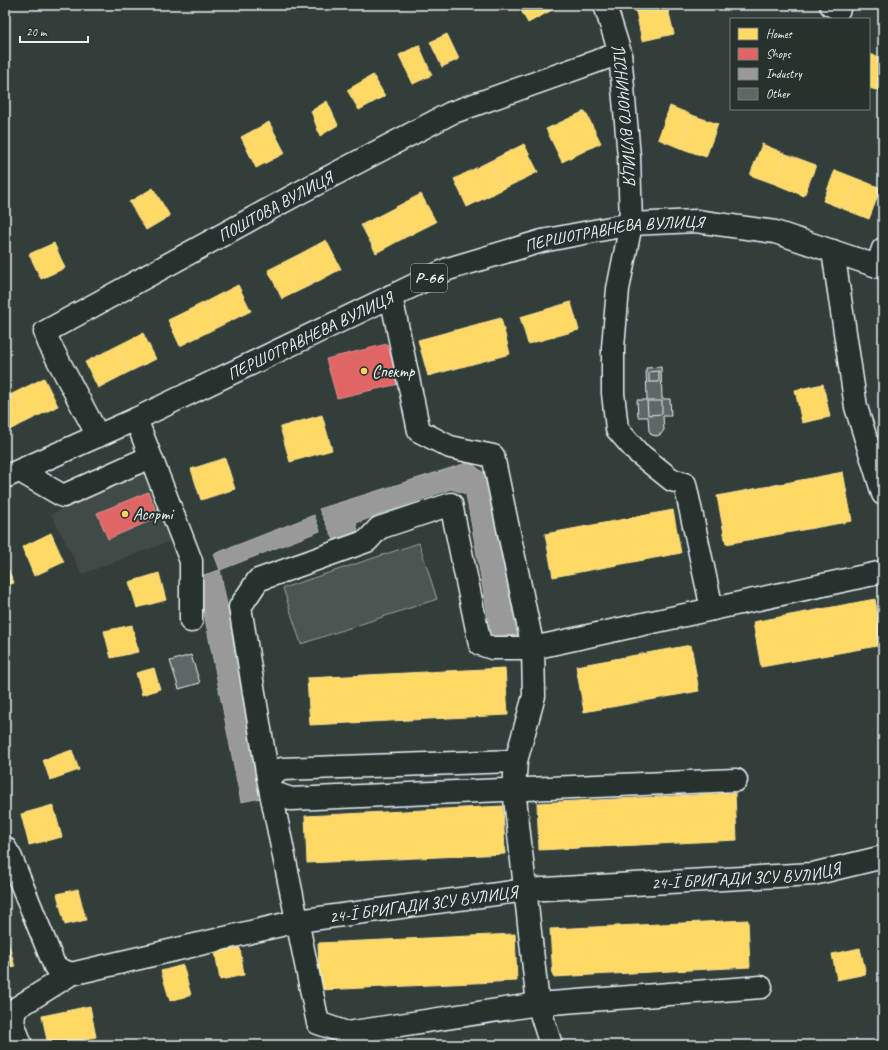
<svg xmlns="http://www.w3.org/2000/svg" width="888" height="1050" viewBox="0 0 888 1050" font-family="Caveat,sans-serif">
  <style>
    .built { fill: #3f4b46 }
    .green { fill: #495651; stroke: #98a4a4 }
    .homes { fill: #ffd966; stroke: #f8e092 }
    .shops { fill: #e06666; stroke: #e29092 }
    .industry { fill: #999; stroke: #b1b3b6 }
    .building { fill: #5c6865; stroke: #e8f1f8 }
    .lines { fill: none; stroke-linecap: round; stroke-linejoin: round }
    .minor-casing { stroke: #e8f1f8; stroke-width: 25 }
    .major-casing { stroke: #e8f1f8; stroke-width: 25 }
    .minor { stroke: #26332d; stroke-width: 22 }
    .major { stroke: #26332d; stroke-width: 22 }
    .poi-dot { fill: #ffd166; stroke: #26332d; stroke-width: 1.5 }
    .labels { text-anchor: middle; dominant-baseline: central; stroke-width: 4; stroke-linejoin: round; paint-order: stroke }
    .shield { fill: #26332d; stroke: #aeb8bb; stroke-width: 1 }
    .shield-label { font-size: 16px; font-weight: bold; fill: #e8f1f8 }
    .street-label { font-size: 17px; fill: #e8f1f8; stroke: #26332d }
    .poi-label { font-size: 17px; fill: #e8f1f8; stroke: #26332d; text-anchor: start }
  </style>
  <rect width="100%" height="100%" fill="#323e39"/>
  <filter id="ink" filterUnits="userSpaceOnUse"><feTurbulence type="fractalNoise" baseFrequency=".025" numOctaves="2"/><feDisplacementMap in="SourceGraphic" scale="8" xChannelSelector="R" yChannelSelector="G"/><feConvolveMatrix kernelMatrix="1 2 1 2 8 2 1 2 1" color-interpolation-filters="sRGB"/></filter>
  <g filter="url(#ink)">
    <!-- built -->
    <path class="built" d="M147,472L173,540L82,574L51,514Z"/>
    <!-- green -->
    <path class="green" d="M419,543L437,599L301,644L283,588Z"/>
    <!-- homes -->
    <g class="homes">
      <path d="M518,5H551L554,9L528,23Z"/>
      <path d="M634,5H668V9L637,16Z"/>
      <path d="M668,9L674,34L642,41L637,16Z"/>
      <path d="M447,34L459,59L442,67L430,42Z"/>
      <path d="M419,45L432,75L413,84L399,55Z"/>
      <path d="M869,54L883,58V92L869,88Z"/>
      <path d="M373,75L385,96L359,110L347,90Z"/>
      <path d="M327,101L338,125L320,136L311,111Z"/>
      <path d="M670,106L692,115L680,148L658,139Z"/>
      <path d="M585,111L601,143L562,162L546,129Z"/>
      <path d="M692,115L718,124L706,157L680,148Z"/>
      <path d="M269,122L285,153L256,168L241,137Z"/>
      <path d="M524,144L538,172L503,189L490,161Z"/>
      <path d="M762,144L786,154L775,184L750,175Z"/>
      <path d="M786,154L816,165L804,196L775,184Z"/>
      <path d="M490,161L503,189L467,207L454,179Z"/>
      <path d="M835,170L858,179L846,210L823,201Z"/>
      <path d="M858,179L881,188L869,219L846,210Z"/>
      <path d="M153,188L170,216L146,230L129,202Z"/>
      <path d="M421,194L436,222L406,237L392,209Z"/>
      <path d="M392,209L406,237L376,253L361,225Z"/>
      <path d="M326,240L341,269L313,284L298,255Z"/>
      <path d="M54,243L65,268L41,279L29,254Z"/>
      <path d="M298,255L313,284L282,299L268,270Z"/>
      <path d="M238,285L251,311L216,328L203,303Z"/>
      <path d="M571,302L579,330L528,344L520,317Z"/>
      <path d="M203,303L216,328L180,346L168,320Z"/>
      <path d="M501,318L510,354L428,376L418,340Z"/>
      <path d="M143,333L156,359L129,372L117,346Z"/>
      <path d="M117,346L129,372L98,388L85,362Z"/>
      <path d="M44,378L58,406L28,421L14,393Z"/>
      <path d="M823,384L830,417L802,423L795,390Z"/>
      <path d="M14,393L28,421L5,432V397Z"/>
      <path d="M322,415L332,450L290,462L280,427Z"/>
      <path d="M225,458L235,489L201,500L191,469Z"/>
      <path d="M843,472L852,521L726,544L717,496Z"/>
      <path d="M673,510L681,553L553,577L545,534Z"/>
      <path d="M51,533L64,562L34,576L22,547Z"/>
      <path d="M5,562L14,583L5,586Z"/>
      <path d="M159,573L166,600L137,608L129,582Z"/>
      <path d="M875,599L883,645L761,667L753,622Z"/>
      <path d="M132,625L138,652L111,658L104,631Z"/>
      <path d="M691,645L699,691L584,712L576,666Z"/>
      <path d="M154,668L160,689L142,695L136,673Z"/>
      <path d="M505,668L508,715L310,725L307,678Z"/>
      <path d="M72,750L79,770L50,780L43,760Z"/>
      <path d="M735,793L737,840L539,850L537,803Z"/>
      <path d="M53,805L62,837L29,845L21,814Z"/>
      <path d="M503,806L505,854L307,863L305,816Z"/>
      <path d="M78,889L86,920L65,925L57,894Z"/>
      <path d="M748,920L750,967L553,977L550,929Z"/>
      <path d="M515,934L517,981L320,990L318,943Z"/>
      <path d="M8,942L15,967L5,970V943Z"/>
      <path d="M240,948L244,975L220,980L215,952Z"/>
      <path d="M860,948L866,974L837,980L832,954Z"/>
      <path d="M183,965L191,995L170,1001L161,971Z"/>
      <path d="M90,1006L96,1037L57,1045H48L42,1016Z"/>
    </g>
    <!-- shops -->
    <g class="shops">
      <path d="M387,344L399,384L337,398L326,359Z"/>
      <path d="M148,492L159,517L108,539L97,513Z"/>
    </g>
    <!-- industry -->
    <g class="industry">
      <path d="M470,462L490,478L518,635L492,638L466,494L451,489L356,523L359,534L335,542L319,509Z"/>
      <path d="M314,515L320,531L220,570L214,554Z"/>
      <path d="M220,570L266,797L241,802L197,577Z"/>
    </g>
    <!-- building -->
    <g class="building">
      <path d="M661,367L662,399H670L671,416H663L664,430L661,434L657,436L652,435L649,431L648,417H638L637,400H647L646,368Z"/>
      <path d="M659,371V382H649V372Z"/>
      <path d="M647,401H662V414L648,415Z"/>
      <path d="M191,655L200,683L179,689L170,661Z"/>
    </g>
    <g class="lines">
      <defs>
        <g id="minor">
          <path id="s1" d="M605,5L620,53L629,157L631,224L618,289L613,347V393L617,429L637,452L672,480L685,484L712,609"/>
          <path d="M831,5L839,9"/>
          <path d="M833,251L856,407L883,494"/>
          <path d="M877,266L883,249"/>
          <path d="M391,296L419,431L450,447L493,456L533,648L534,696L516,761L514,789L538,1004L551,1045"/>
          <path d="M136,419L191,561V621"/>
          <path id="s2" d="M98,436L49,343L45,332L297,194L451,113L620,53"/>
          <path d="M20,471L63,496L150,457"/>
          <path d="M268,778L282,769L516,761"/>
          <path d="M271,792L291,799L736,780"/>
          <path d="M5,848L11,858L55,967L71,974"/>
          <path d="M761,987L538,1004L347,1033L318,1023L268,778L240,607L258,580L367,541L379,528L451,504L480,644L492,648H533L883,572"/>
          <path id="s3" d="M21,1045L13,1022L15,1009L71,974L298,921L526,890L813,874L883,857"/>
        </g>
        <g id="major">
          <path id="s4" d="M5,477L136,419L448,269L542,241L631,224L696,221L775,232L883,268"/>
        </g>
      </defs>
      <!-- minor casing -->
      <use href="#minor" class="minor-casing"/>
      <!-- major casing -->
      <use href="#major" class="major-casing"/>
      <!-- minor -->
      <use href="#minor" class="minor"/>
      <!-- major -->
      <use href="#major" class="major"/>
    </g>
  </g>
  <!-- markers -->
  <g class="poi-dot">
    <circle cx="364" cy="371" r="4"/>
    <circle cx="125" cy="514" r="4"/>
  </g>
  <g class="labels">
    <!-- shield labels -->
    <rect class="shield" x="411" y="264" width="36" height="28" rx="3"/>
    <g class="shield-label">
      <text x="429" y="278">Р-66</text>
    </g>
    <!-- street labels -->
    <g class="street-label">
      <text stroke="none"><textPath href="#s1" startOffset="111">ЛІСНИЧОГО ВУЛИЦЯ</textPath></text>
      <text stroke="none"><textPath href="#s2" startOffset="379">ПОШТОВА ВУЛИЦЯ</textPath></text>
      <text stroke="none"><textPath href="#s4" startOffset="660">ПЕРШОТРАВНЕВА ВУЛИЦЯ</textPath></text>
      <text stroke="none"><textPath href="#s4" startOffset="336">ПЕРШОТРАВНЕВА ВУЛИЦЯ</textPath></text>
      <text stroke="none"><textPath href="#s3" startOffset="787">24-Ї БРИГАДИ ЗСУ ВУЛИЦЯ</textPath></text>
      <text stroke="none"><textPath href="#s3" startOffset="463">24-Ї БРИГАДИ ЗСУ ВУЛИЦЯ</textPath></text>
    </g>
    <!-- poi labels -->
    <g class="poi-label">
      <text x="372" y="371">Спектр</text>
      <text x="133" y="514">Асорті</text>
    </g>
  </g>
  <!-- margin -->
  <rect width="888" height="1050" fill="none" stroke="#26332d" stroke-width="20"/>
  <rect x="10" y="10" width="868" height="1030" fill="none" stroke="#e8f1f8" stroke-width="1.5" filter="url(#ink)"/>
  <!-- legend -->
  <rect x="730" y="18" width="140" height="92" fill="#26332d" stroke="#747f7e"/>
  <rect x="738" y="28" width="20" height="12" fill="#ffd966" stroke="#747f7e"/>
  <text x="766" y="38" font-size="12" fill="#e8f1f8">Homes</text>
  <rect x="738" y="48" width="20" height="12" fill="#e06666" stroke="#747f7e"/>
  <text x="766" y="58" font-size="12" fill="#e8f1f8">Shops</text>
  <rect x="738" y="68" width="20" height="12" fill="#999999" stroke="#747f7e"/>
  <text x="766" y="78" font-size="12" fill="#e8f1f8">Industry</text>
  <rect x="738" y="88" width="20" height="12" fill="#5c6865" stroke="#747f7e"/>
  <text x="766" y="98" font-size="12" fill="#e8f1f8">Other</text>
  <!-- scale -->
  <path d="M20 36v6h68v-6" fill="none" stroke="#e8f1f8" stroke-width="2"/>
  <text x="26" y="36" font-size="12" fill="#e8f1f8" stroke="#26332d" stroke-width="3" paint-order="stroke">20 m</text>
</svg>
